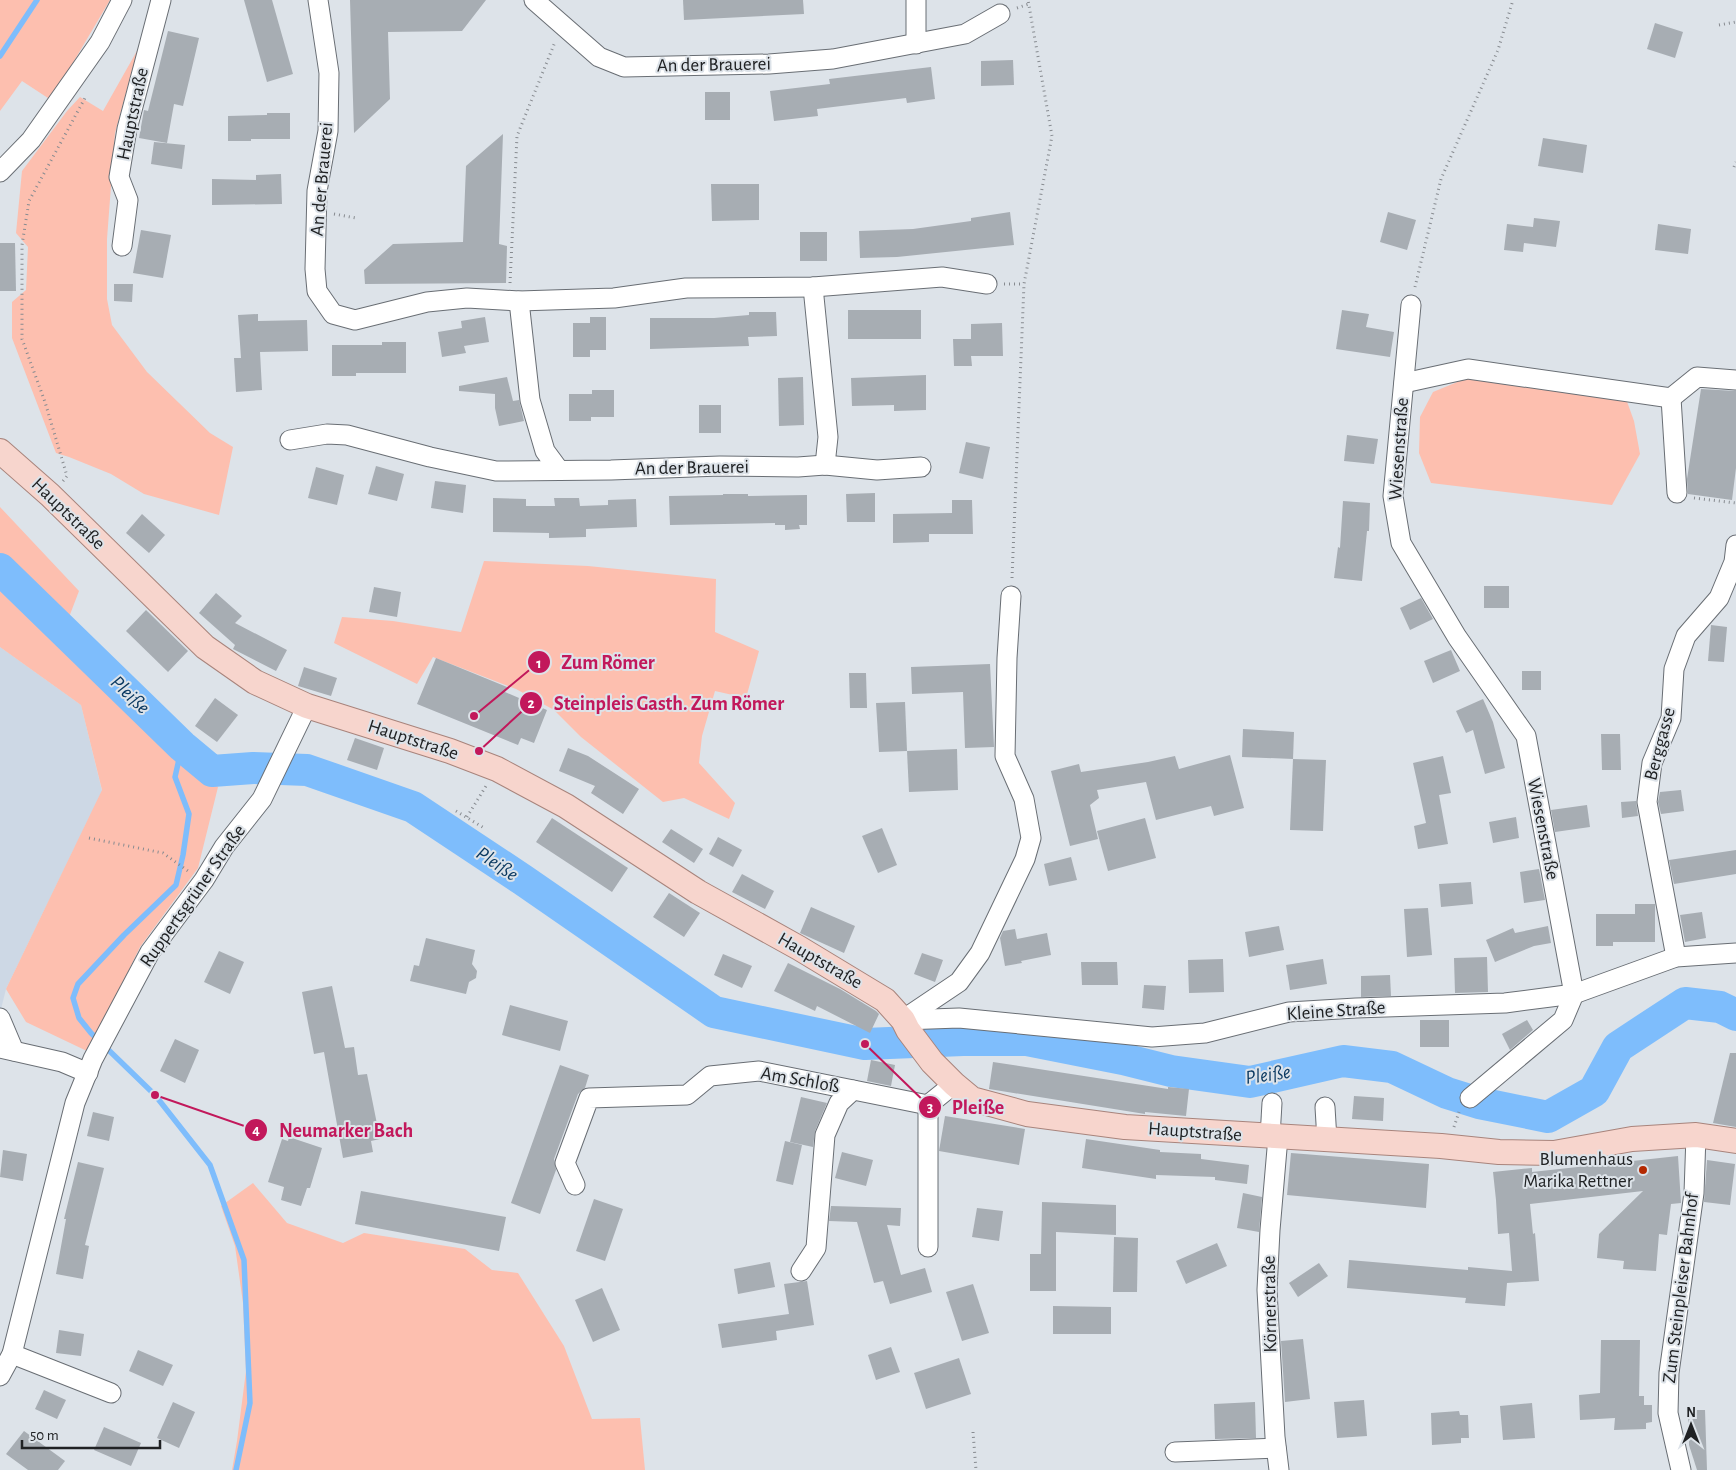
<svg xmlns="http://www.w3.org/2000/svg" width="1736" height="1470" viewBox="0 0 1736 1470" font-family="'Alegreya Sans',sans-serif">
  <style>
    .built { fill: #cdd8e5 }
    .green { fill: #fdbfaf }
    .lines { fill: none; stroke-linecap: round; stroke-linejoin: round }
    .stream { stroke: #7ebdfc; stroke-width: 5.5 }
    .river { stroke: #7ebdfc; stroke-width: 32 }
    .building { fill: #a7adb3 }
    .minor-casing { stroke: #696e74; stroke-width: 21 }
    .major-casing { stroke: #a8847c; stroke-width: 26 }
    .path { stroke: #878b90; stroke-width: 3; stroke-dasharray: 1 4; stroke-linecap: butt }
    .minor { stroke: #fff; stroke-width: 19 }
    .major { stroke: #f7d5cd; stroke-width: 24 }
    .poi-dot { fill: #b42902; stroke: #dde3e9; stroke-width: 2 }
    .labels { text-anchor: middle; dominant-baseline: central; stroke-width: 4; stroke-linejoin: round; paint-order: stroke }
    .street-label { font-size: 19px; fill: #202224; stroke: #dde3e9 }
    .poi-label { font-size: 19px; fill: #202224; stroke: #dde3e9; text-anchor: end }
    .water-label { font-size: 20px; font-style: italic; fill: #0a3961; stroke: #dde3e9 }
    .leader { fill: none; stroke: #c2185b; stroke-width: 2 }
    .callout-dot { fill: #c2185b; stroke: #dde3e9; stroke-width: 2 }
    .mark-label { font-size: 15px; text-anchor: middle; font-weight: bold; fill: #fff }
    .callout-label { font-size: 20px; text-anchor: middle; font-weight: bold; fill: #c2185b; stroke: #dde3e9; stroke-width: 4; stroke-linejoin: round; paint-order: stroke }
  </style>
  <rect width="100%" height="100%" fill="#dde3e9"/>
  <!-- built -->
  <path class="built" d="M0,647L81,705L102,791L6,989L0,1013Z"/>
  <!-- green -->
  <g class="green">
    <path d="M0,0H110L51,100L22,81L0,111Z"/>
    <path d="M138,49L115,133L107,239V299L112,325L147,372L210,433L233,447L219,515L144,494L111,474L69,457L56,453L12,338V302L26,290L28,247L16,233L22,171L67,111L80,97L103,111Z"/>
    <path d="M1467,378L1625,396L1634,421L1640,454L1612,505L1431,483L1419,453L1420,417L1433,392Z"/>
    <path d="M0,507L79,591L66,625L218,787L198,868L140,947L89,1052L26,1022L6,989L102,790L81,705L0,647Z"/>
    <path d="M484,561L588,566L716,579L715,632L759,651L746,698L715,691L702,736L699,763L735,803L729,819L684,798L663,802L581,737L554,710L516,689L433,657L417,684L334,643L342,617L393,621L461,632Z"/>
    <path d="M253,1183L287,1223L343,1243L364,1233L465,1249L492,1270L518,1273L564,1346L592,1419L640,1418L645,1470H232L237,1441L246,1371L243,1303L235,1246L221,1206Z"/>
  </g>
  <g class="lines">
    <!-- stream -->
    <g class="stream">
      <path d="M0,56L37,0"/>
      <path d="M182,746L175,777L189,814L183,855L176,885L124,935L78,984L73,998L79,1018L91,1033L155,1095L210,1165L244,1260L250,1403L236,1470"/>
    </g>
    <!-- river -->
    <path class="river" d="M0,569L182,746L212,771L253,768L307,770L413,807L523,880L714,1012L865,1044L963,1040H1027L1123,1059L1171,1071L1250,1082L1343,1061L1392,1067L1447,1093L1479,1103L1548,1117L1594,1091L1618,1047L1685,1003L1720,1007L1736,1015"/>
  </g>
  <!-- building -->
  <g class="building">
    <path d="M244,0H272L293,74L267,82Z"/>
    <path d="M350,0H486L462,31L388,32L390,99L354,133Z"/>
    <path d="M683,0H803L804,14L684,20Z"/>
    <path d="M1655,23L1683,32L1675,58L1647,49Z"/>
    <path d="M168,31L199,38L183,106L174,104L167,143L139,138L144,110L148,111Z"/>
    <path d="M1013,60L1014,85L981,86V61Z"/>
    <path d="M931,67L935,99L907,103L906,98L817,109L818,116L774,121L770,91L830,84L829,79Z"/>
    <rect x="705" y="92" width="25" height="28"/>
    <path d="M267,113H290V139H251V141H228V116L267,115Z"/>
    <path d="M503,134L499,244L507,246L506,283L365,284L364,270L393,244L463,242L466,166Z"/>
    <path d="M1543,138L1587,145L1583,173L1538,166Z"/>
    <path d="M154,142L185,145L182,169L151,164Z"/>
    <path d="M281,174L282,204L212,205V179L256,180V175Z"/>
    <path d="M711,184H759V220L712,221Z"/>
    <path d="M1010,212L1014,245L897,257L860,258L859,231L913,229L971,221V218Z"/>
    <path d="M1388,212L1416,220L1407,250L1380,242Z"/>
    <path d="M1534,218L1560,221L1556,247L1524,243L1523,252L1504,250L1507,224L1533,227Z"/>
    <path d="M1658,224L1691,229L1688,254L1655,250Z"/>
    <path d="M141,230L171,235L163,278L133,273Z"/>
    <rect x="800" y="232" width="27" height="29"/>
    <path d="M0,243H15L16,291H0Z"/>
    <path d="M114,284H133L132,302L114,301Z"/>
    <rect x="848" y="310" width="73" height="29"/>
    <path d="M1342,310L1369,314L1366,327L1394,332L1390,357L1336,349Z"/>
    <path d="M749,312H776L777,336L748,337L749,346L650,349V318H714L749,315Z"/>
    <path d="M258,314V321L307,320L308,351L260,352L262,390L236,392L234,358H241L238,315Z"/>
    <path d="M485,317L489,342L464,346L466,353L442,357L438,332L462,328L461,321Z"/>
    <path d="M590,317H606V350H590V357H573V323H590Z"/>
    <path d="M1002,323L1003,356H971L972,366H954L953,339H971V324Z"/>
    <path d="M382,342H406V373H356V376H332V345H382Z"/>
    <path d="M926,375V410L894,411V405L852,406L851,378Z"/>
    <path d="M507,377L513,401L519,400L524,421L499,426L495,408V394L459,391V386Z"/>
    <path d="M803,377L804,425L779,426L778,378Z"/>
    <path d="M1701,389L1736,391V468L1732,500L1688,494L1687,479Z"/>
    <path d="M592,390H614V417H591V421H569V394H592Z"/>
    <rect x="699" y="405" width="22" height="28"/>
    <path d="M1347,435L1378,439L1374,464L1344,461Z"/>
    <path d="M966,442L990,447L983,479L959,473Z"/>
    <path d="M376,466L404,474L397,501L368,494Z"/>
    <path d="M316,467L344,475L337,505L308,498Z"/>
    <path d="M435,481L466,485L463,513L431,508Z"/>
    <path d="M875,493V522H847L846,494Z"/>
    <path d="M723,494H748V496L807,495V525H799L800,529L785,530V525H775V523L670,525L669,496L723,495Z"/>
    <path d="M493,498L526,499V506H555L554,498H579L580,506L608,505V500L636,499L637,527L586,529V537L549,538V533L493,532Z"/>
    <path d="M952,500H972L973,534H929V542L893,543V514L952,513Z"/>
    <path d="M1343,501L1370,503L1369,531H1367L1362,581L1334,578L1338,547L1340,548Z"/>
    <path d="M142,514L165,535L149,553L126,533Z"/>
    <rect x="1484" y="586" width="25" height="22"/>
    <path d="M374,587L401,592L397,617L369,612Z"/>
    <path d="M216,593L242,616L235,623L287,650L276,671L233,649L235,645L199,613Z"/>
    <path d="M1421,598L1433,619L1410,630L1400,608Z"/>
    <path d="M146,610L188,651L168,672L126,631Z"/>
    <path d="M1711,625L1727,627L1724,662L1708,661Z"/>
    <path d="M1451,650L1460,671L1433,683L1424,661Z"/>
    <path d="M436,658L507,687L505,692L547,710L534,743L521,738L518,745L417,704Z"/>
    <path d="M990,664L994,747L965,748L963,692L912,694L911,667Z"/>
    <path d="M304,667L337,678L331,696L298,686Z"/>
    <rect x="1522" y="671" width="19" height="19"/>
    <path d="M849,673H866L867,708H850Z"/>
    <path d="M215,698L238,715L217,742L195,726Z"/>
    <path d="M1483,699L1493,722L1505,768L1485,774L1473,730L1466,733L1456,711Z"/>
    <path d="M905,702L907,751L879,752L876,703Z"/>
    <path d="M1243,729L1294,732L1293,759L1242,757Z"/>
    <path d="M1601,734H1620L1621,770H1602Z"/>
    <path d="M355,738L384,748L377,770L347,760Z"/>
    <path d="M568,748L588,756L639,789L623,814L591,793L595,786L559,771Z"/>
    <path d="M957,749L958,790L909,792L907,751Z"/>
    <path d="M1230,755L1244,808L1214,816L1211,806L1156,820L1146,782L1097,790L1099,798L1090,805L1098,839L1070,846L1051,771L1079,764L1081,772L1148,762L1175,756L1179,769Z"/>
    <path d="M1443,756L1451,793L1439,795L1448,844L1418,849L1414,826L1426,823L1413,763Z"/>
    <path d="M1293,759L1326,760L1323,831L1290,830Z"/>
    <path d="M1681,790L1684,811L1661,814L1658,802L1660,792Z"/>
    <path d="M1636,801L1638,816L1622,818L1621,802Z"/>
    <path d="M1587,805L1590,827L1555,832L1551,810Z"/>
    <path d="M1516,817L1519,838L1493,843L1489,822Z"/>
    <path d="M552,818L628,868L612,892L536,842Z"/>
    <path d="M1145,818L1156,858L1108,871L1097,831Z"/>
    <path d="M882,828L897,865L878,873L862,836Z"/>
    <path d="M671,829L703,849L694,863L662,842Z"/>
    <path d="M718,837L742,850L733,867L709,854Z"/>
    <path d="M1736,850V874L1674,884L1669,860Z"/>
    <path d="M1071,857L1077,880L1049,886L1044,864Z"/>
    <path d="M1539,869L1545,900L1524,903L1520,872Z"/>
    <path d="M742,874L774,891L765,909L732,892Z"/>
    <path d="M1471,882L1473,904L1441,907L1439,884Z"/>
    <path d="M669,893L700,913L684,937L653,917Z"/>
    <path d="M1635,904H1655V942H1613V946H1596V914H1635Z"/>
    <path d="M811,907L855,926L844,953L800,933Z"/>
    <path d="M1428,908L1432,955L1407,957L1404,909Z"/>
    <path d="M1702,912L1706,938L1685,942L1680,915Z"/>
    <path d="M1279,926L1284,950L1249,957L1245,932Z"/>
    <path d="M1548,926L1551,943L1534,946L1495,962L1486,940L1513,928L1515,933Z"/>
    <path d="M1015,929L1017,939L1047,933L1051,955L1021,961L1022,963L1005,966L1000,938L1003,931Z"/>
    <path d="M426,938L475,950L472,964L477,971L476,978L469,982L466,994L410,981L414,965L419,966Z"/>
    <path d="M219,951L244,962L230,994L204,982Z"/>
    <path d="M922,953L943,960L935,982L914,974Z"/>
    <path d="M723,954L752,966L742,988L714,975Z"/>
    <path d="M1487,957L1488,992L1455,993L1454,958Z"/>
    <path d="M1223,959L1224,992L1189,993L1188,960Z"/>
    <path d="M1323,959L1327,984L1290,990L1286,965Z"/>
    <path d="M1081,962H1117L1118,985H1082Z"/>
    <path d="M788,963L840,989L876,1011L879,1014L870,1033L817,1006L815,1011L774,991Z"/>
    <path d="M1390,975L1391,996L1361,997V976Z"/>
    <path d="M1144,985L1166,986L1164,1010L1142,1008Z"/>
    <path d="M332,986L345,1048L354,1047L358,1075L367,1074L380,1139L371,1141L373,1152L343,1158L324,1052L314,1054L302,992Z"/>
    <path d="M510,1005L568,1021L560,1051L502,1035Z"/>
    <rect x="1420" y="1020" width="29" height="27"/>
    <path d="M1527,1020L1533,1030L1510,1050L1502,1034Z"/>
    <path d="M175,1039L199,1050L185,1083L160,1071Z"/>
    <path d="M1730,1053H1736V1127L1713,1123Z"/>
    <path d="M871,1060L895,1065L891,1086L867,1081Z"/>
    <path d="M993,1062L1168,1089V1087L1189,1089L1186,1116L1145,1112V1114L989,1089Z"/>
    <path d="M560,1065L589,1075L585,1088L578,1094L554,1159L556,1170L540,1214L511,1203Z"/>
    <path d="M1354,1096L1384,1098L1383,1121L1352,1119Z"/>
    <path d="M801,1097L827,1103L815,1131L813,1147L790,1142Z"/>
    <path d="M93,1112L114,1117L109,1141L87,1136Z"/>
    <path d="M945,1116L1025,1129L1019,1165L939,1151Z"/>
    <path d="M289,1137L322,1148L310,1188H307L301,1206L281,1200L284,1187L268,1182L282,1139L288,1141Z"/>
    <path d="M1086,1139L1160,1150V1152L1201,1154V1159L1249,1165L1247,1184L1215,1180V1177L1156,1175V1179L1082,1168Z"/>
    <path d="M785,1141L802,1145L793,1185L776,1181Z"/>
    <path d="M3,1150L27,1154L23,1181L0,1177Z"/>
    <path d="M842,1152L873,1160L866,1186L835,1178Z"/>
    <path d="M1291,1153L1429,1164L1426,1208L1287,1195Z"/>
    <path d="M1678,1156L1681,1203L1671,1204L1667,1235L1659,1234L1656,1271L1623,1269L1624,1261L1597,1258L1599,1234L1643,1191L1530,1204L1533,1234L1535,1233L1539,1281L1507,1283L1505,1306L1465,1303L1466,1298L1347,1288L1349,1260L1468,1270V1267L1512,1271L1509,1233L1498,1234L1496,1200L1493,1172L1532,1168V1172Z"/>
    <path d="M1707,1160L1735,1164L1730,1205L1704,1202Z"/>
    <path d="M78,1162L104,1168L85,1245L89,1246L83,1279L56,1274L66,1219H64Z"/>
    <path d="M361,1191L506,1217L499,1251L355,1224Z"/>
    <path d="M1243,1193L1262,1197L1259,1232L1237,1228Z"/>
    <path d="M594,1199L623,1209L605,1261L576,1251Z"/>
    <path d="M1042,1202L1116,1205V1235L1056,1232V1291H1030V1254H1041Z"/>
    <path d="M831,1206L901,1208L900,1226L887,1225L901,1275L925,1268L932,1292L890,1304L883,1281L874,1283L857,1222L829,1221Z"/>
    <path d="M977,1208L1003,1211L999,1241L972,1237Z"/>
    <path d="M1114,1237L1138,1238L1137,1292H1113Z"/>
    <path d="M1217,1243L1227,1266L1186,1284L1176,1261Z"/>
    <path d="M770,1262L775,1287L738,1294L734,1269Z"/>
    <path d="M1319,1263L1328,1276L1298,1297L1289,1283Z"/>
    <path d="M807,1281L814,1325L776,1331L777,1340L722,1348L718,1324L789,1314L784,1284Z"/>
    <path d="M973,1284L989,1333L962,1341L946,1292Z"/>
    <path d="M602,1288L620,1330L593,1342L575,1300Z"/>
    <path d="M1053,1306L1111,1307V1334H1053Z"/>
    <path d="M59,1330L84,1334L81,1356L56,1353Z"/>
    <path d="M1303,1339L1310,1399L1285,1402L1281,1341Z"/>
    <path d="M1601,1340H1640L1639,1396H1644V1405H1652V1422L1646,1423V1429L1614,1430L1615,1418L1580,1420L1579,1395L1600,1393Z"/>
    <path d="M891,1347L900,1372L876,1380L868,1355Z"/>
    <path d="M138,1350L173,1365L163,1386L129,1371Z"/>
    <path d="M959,1358L971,1394L926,1409L914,1373Z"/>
    <path d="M44,1390L66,1400L57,1419L35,1409Z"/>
    <path d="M1364,1400L1367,1436L1337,1438L1334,1402Z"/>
    <path d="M173,1402L195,1412L179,1448L157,1438Z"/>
    <path d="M1255,1402L1256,1438L1215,1439L1214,1404Z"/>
    <path d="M1532,1403L1535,1438L1503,1440L1500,1406Z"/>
    <path d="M1688,1410H1705L1707,1470H1697L1689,1445Z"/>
    <path d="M1459,1411L1460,1415H1468L1469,1438H1461V1443L1432,1445L1431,1413Z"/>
    <path d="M104,1427L141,1443L131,1466L94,1450Z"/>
    <path d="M24,1431L65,1461L58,1470H28L6,1454Z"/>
  </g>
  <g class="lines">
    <defs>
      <g id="minor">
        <path d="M318,0L329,73L328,131L317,191L315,269L317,291L333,314L355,320L427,302L467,298L519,301L614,298L686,288L813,287L942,277L987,284"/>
        <path d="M534,0L599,57L624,67L769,64L833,59L965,34L1000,14"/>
        <path d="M916,44V0"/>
        <path d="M0,172L31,140L100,42L122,0"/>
        <path d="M122,246L128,200L119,177L127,129L161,0"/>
        <path d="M813,287L828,437L825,465"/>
        <path d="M519,301L530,400L545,451L559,470"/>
        <path d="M1411,305L1393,496L1401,543L1457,637L1526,736L1574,994L1563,1020L1470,1098"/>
        <path d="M1404,383L1468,369L1671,398L1697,377L1736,380"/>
        <path d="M1671,398L1677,493"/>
        <path d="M290,440L327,434L347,435L430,457L496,471L611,470L720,466L798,467L825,465L877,470L921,467"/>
        <path d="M1676,957L1647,802L1652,763L1671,718L1674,669L1686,636L1719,598L1734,562L1736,545"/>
        <path d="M0,1018L14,1051"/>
        <path d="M904,1019L959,982L980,953L1025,859L1031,838L1024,799L1005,756L1007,658L1011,596"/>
        <path d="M903,1020L959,1018L1152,1037L1205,1033L1289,1012L1356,1008L1505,1003L1574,994L1676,957L1736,953"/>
        <path d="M0,1048L62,1062L88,1073"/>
        <path d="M1325,1107L1327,1140"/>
        <path d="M1270,1137L1272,1103"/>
        <path d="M1278,1137L1270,1230L1267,1290L1275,1437L1279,1470"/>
        <path d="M575,1185L565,1163L589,1098L687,1095L710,1076L759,1071L928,1105L954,1084"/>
        <path d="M928,1247V1105"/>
        <path d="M801,1271L816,1248L825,1135L839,1103L853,1090"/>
        <path d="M12,1354L111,1393"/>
        <path d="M0,1376L12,1354L75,1103L93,1059L150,952L204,880L224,847L262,799L307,706"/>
        <path d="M1175,1452L1276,1448"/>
        <path d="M1681,1470L1668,1413L1669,1373L1694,1193L1696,1135"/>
      </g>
      <path id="major" d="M0,451L50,495L205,647L255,682L307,706L450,751L497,769L566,806L698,892L799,948L885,1000L903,1020L908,1030L932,1062L954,1084L972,1099L1027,1114L1125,1127L1441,1146L1499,1152L1554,1153L1632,1139L1696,1135L1736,1141"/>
    </defs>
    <!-- minor casing -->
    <use href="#minor" class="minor-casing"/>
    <!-- major casing -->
    <use href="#major" class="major-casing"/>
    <!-- path -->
    <g class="path">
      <path d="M1017,8L1029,4"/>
      <path d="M1719,25L1736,22"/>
      <path d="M1734,167L1736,162"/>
      <path d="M334,214L356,218"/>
      <path d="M510,283L517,136L555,42"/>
      <path d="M1004,284H1024"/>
      <path d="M1415,287L1441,179L1498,50L1513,0"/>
      <path d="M63,481L67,476L45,402L22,339V245L29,201L85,98"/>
      <path d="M1694,498L1736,503"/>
      <path d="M1012,578L1024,284L1052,136L1028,0"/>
      <path d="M456,811L484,828"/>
      <path d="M467,817L486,786"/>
      <path d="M89,838L163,853L188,871"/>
      <path d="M1454,1127L1459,1112"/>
      <path d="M973,1432L976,1470"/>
    </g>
    <!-- minor -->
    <use href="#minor" class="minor"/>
    <!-- major -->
    <use href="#major" class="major"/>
  </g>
  <!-- markers -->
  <circle class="poi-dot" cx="1643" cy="1170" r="5"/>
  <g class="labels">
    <!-- street labels -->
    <g class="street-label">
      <text transform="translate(714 65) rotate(-1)">An der Brauerei</text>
      <text transform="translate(133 114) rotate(-78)">Hauptstraße</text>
      <text transform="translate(322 179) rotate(-85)">An der Brauerei</text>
      <text transform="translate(1399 449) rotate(-86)">Wiesenstraße</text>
      <text transform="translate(692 468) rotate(-1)">An der Brauerei</text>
      <text transform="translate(68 514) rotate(44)">Hauptstraße</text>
      <text transform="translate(413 740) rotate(18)">Hauptstraße</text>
      <text transform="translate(1660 744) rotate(-75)">Berggasse</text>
      <text transform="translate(1543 829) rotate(79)">Wiesenstraße</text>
      <text transform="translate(193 896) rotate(-55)">Ruppertsgrüner Straße</text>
      <text transform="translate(820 961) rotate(30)">Hauptstraße</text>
      <text transform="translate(1336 1011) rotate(-4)">Kleine Straße</text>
      <text transform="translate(800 1080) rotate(10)">Am Schloß</text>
      <text transform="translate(1195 1132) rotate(4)">Hauptstraße</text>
      <text transform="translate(1681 1288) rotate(-83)">Zum Steinpleiser Bahnhof</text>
      <text transform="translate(1270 1304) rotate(-91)">Körnerstraße</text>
    </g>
    <!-- poi labels -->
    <g class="poi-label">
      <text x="1633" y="1159">Blumenhaus<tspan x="1633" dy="22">Marika Rettner</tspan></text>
    </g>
    <!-- water labels -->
    <g class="water-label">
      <text transform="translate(130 695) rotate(44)">Pleiße</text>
      <text transform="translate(497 864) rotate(34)">Pleiße</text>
      <text transform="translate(1268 1075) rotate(-8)">Pleiße</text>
    </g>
  </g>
  <!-- callouts -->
  <path class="leader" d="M474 716L539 662M479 751L531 703M865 1044L930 1107M155 1095L256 1130"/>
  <g class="callout-dot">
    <circle cx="474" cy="716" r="5"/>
    <circle cx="479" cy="751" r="5"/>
    <circle cx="865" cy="1044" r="5"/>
    <circle cx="155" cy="1095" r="5"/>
    <circle cx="539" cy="662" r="12"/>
    <circle cx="531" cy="703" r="12"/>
    <circle cx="930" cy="1107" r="12"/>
    <circle cx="256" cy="1130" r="12"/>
  </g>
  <g class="mark-label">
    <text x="539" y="668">1</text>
    <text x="531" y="708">2</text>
    <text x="930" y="1112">3</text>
    <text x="256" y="1135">4</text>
  </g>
  <g class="callout-label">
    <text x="608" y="669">Zum Römer</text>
    <text x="669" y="710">Steinpleis Gasth. Zum Römer</text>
    <text x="978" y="1114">Pleiße</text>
    <text x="346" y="1137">Neumarker Bach</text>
  </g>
  <!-- north arrow -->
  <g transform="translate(1691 1425)" stroke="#dde3e9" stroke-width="4" paint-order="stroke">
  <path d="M0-4L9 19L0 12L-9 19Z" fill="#202224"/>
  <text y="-8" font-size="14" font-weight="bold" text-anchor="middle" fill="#202224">N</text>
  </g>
  <!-- scale -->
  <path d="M22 1440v8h138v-8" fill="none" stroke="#202224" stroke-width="2.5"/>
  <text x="30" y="1440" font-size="15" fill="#202224" stroke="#dde3e9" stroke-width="4" paint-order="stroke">50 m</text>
</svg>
